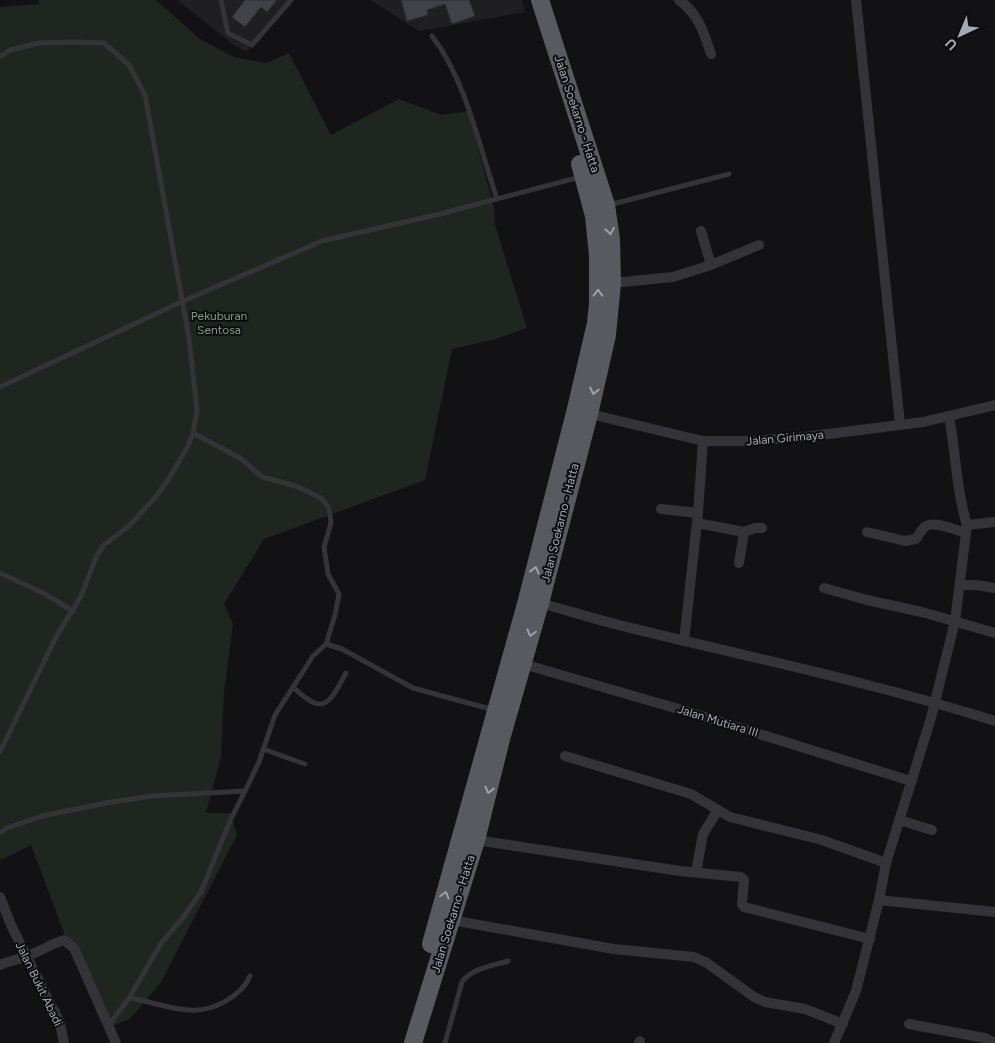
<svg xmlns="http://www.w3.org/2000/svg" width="995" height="1043" viewBox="0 0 995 1043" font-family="Figtree,sans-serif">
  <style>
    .built { fill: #1f1e21 }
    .green { fill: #1f2620 }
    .building { fill: #414247; stroke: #2d2d30 }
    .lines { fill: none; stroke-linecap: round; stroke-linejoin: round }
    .service { stroke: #343438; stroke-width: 5 }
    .minor { stroke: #343438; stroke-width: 10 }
    .trunk { stroke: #585a60; stroke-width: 18 }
    .oneway { stroke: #9da1ab }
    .labels { text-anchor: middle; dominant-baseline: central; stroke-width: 4; stroke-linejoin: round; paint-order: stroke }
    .street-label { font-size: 12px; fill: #a5a9b3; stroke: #0d0d0f }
    .park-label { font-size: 12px; fill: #7e9c80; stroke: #0d0d0f }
  </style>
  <rect width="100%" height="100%" fill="#121214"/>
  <!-- built -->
  <g class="built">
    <path d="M177,0H288L247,52L235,46Z"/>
    <path d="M370,0H522L525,12L419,31Z"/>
  </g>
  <!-- green -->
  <path class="green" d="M39,0H156L200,39L234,57L266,63L289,53L331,135L399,99L441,115L468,111L494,207L495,225L527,328L496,339L452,349L425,480L264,539L224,604L233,624L224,692L221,757L206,813H231L237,835L161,982L130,1019L112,1026L72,954L31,845L1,860L0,858V7L39,4Z"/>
  <!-- building -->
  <g class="building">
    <path d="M245,0H277L267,12L261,7L245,27L232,17Z"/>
    <path d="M401,0H469L475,16L452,24L445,4L427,10L428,15L407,21Z"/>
  </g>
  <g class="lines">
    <!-- service -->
    <g class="service">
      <path d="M221,0L228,33L252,45L291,0"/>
      <path d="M432,36C466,80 479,146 497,199"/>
      <path d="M0,57L10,50L39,43L73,42L104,43L129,65L145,95L189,338L197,410L193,433L188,446L168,480L154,499L129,526L104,545L97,555L81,596L56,637L0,752"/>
      <path d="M609,205L729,174"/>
      <path d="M0,387L181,302L322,241L440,214L580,177"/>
      <path d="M193,433L240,458L262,477L296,486L321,498L329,508L331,523L324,547L328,574L339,594L335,615L326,644"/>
      <path d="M0,573L45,594L73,611"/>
      <path d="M293,687C324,717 329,704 346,673"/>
      <path d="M263,749L305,764"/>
      <path d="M245,791L259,762L275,715L313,656L326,644L342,649L413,688L494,710"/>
      <path d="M0,833L7,828L42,816L106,803L152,796L245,791L230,821L201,892L182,919L162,942L129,998L109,1025"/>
      <path d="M129,998C149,1001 169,1009 189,1010C212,1012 241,997 250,976"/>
      <path d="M445,1043L462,982C473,968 491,966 508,961"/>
    </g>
    <!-- minor -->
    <g class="minor">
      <path d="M679,0C698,13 704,33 711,54"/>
      <path d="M856,0L900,424"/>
      <path d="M701,231L711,265"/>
      <path d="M612,283L673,277L711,265L759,245"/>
      <path d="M586,413L703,441H753L805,437L923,422L995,405"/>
      <path d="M661,509L698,513"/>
      <path d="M697,523L744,532L755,528H762"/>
      <path d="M967,525L995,522"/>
      <path d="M867,532L905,541L916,539C919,535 921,529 926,526C935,521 957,530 966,533"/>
      <path d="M739,563L744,532"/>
      <path d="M960,585H977L995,588"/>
      <path d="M824,588L867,600L922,612L995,633"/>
      <path d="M540,603C570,611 600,621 631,628C753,658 875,683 995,721"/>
      <path d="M684,641L698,513L703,441"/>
      <path d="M523,664L682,710L911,781"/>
      <path d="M565,756L691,794L730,817L822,840L886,863"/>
      <path d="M899,820L932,830"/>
      <path d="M476,840L680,871L741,877L744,880L742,904L744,907L870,939"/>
      <path d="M696,872L703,834L718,810"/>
      <path d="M0,897L11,925L60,1023L64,1043"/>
      <path d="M879,900L995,912"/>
      <path d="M451,920L614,949L694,957L707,963L754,997L765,1002L805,1009L843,1024"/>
      <path d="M0,965C9,961 17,960 27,956C40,952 50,944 64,940L74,948L116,1043"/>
      <path d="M909,1024L985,1038L995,1043"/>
      <path d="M639,1043L640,1041"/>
      <path d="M834,1043L856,991L879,900L886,863L931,718L955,621L967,525C956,490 956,452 949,417"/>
    </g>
    <!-- trunk -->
    <g class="trunk">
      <path d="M431,944L526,604L576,409L596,323L598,304V255L594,216L580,164"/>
      <path d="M413,1043L476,840L501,739L540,603L589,414L600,366L607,335L612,283L611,239L606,205L540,0"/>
    </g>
  </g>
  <!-- one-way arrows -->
  <defs><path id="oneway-chevron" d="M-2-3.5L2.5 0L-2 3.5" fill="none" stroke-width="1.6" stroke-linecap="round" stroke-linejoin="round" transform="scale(1.25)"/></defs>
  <g class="oneway">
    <use href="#oneway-chevron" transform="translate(610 231) rotate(81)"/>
    <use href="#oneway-chevron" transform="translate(598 293) rotate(-89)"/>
    <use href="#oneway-chevron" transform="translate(594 391) rotate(103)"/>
    <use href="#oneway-chevron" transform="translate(535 570) rotate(-76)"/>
    <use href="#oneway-chevron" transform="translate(531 633) rotate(105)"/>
    <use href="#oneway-chevron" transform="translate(489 790) rotate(104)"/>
    <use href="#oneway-chevron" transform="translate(445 895) rotate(-74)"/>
  </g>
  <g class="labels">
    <!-- street labels -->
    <g class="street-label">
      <text transform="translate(577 114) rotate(72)">Jalan Soekarno - Hatta</text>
      <text transform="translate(785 438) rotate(-5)">Jalan Girimaya</text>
      <text transform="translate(560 523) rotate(-76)">Jalan Soekarno - Hatta</text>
      <text transform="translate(718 721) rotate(17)">Jalan Mutiara III</text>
      <text transform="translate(453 914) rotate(-73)">Jalan Soekarno - Hatta</text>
      <text transform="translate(39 984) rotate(64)">Jalan Bukit Abadi</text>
    </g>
    <!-- park labels -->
    <g class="park-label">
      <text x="219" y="316">Pekuburan<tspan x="219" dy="14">Sentosa</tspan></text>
    </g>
  </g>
  <!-- north arrow -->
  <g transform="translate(960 35) rotate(224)" stroke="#0d0d0f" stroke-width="4" paint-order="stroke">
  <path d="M0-4L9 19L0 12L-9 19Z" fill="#a5a9b3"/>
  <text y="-8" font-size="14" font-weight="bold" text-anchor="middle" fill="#a5a9b3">U</text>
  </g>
</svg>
